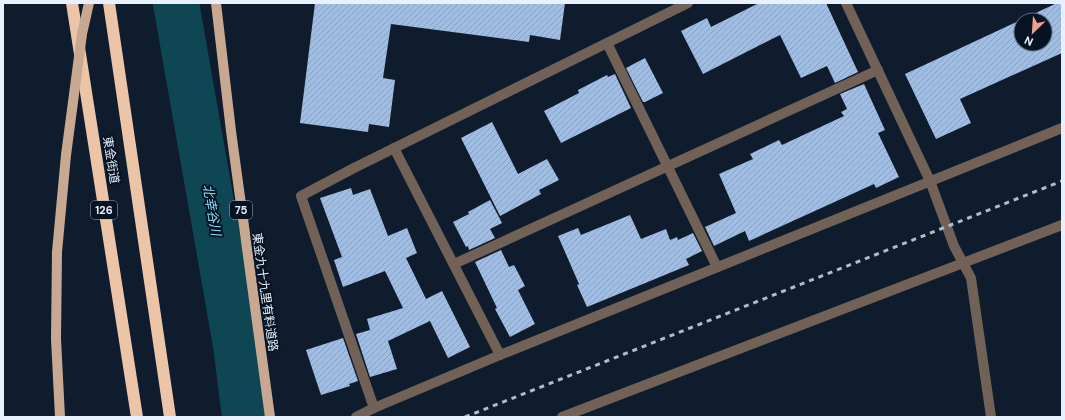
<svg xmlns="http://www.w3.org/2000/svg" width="1065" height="420" viewBox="0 0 1065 420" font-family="'DM Sans','Noto Sans JP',sans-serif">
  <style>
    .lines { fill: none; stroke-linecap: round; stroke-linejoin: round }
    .river { stroke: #0e4653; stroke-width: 46 }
    .building { fill: url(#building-hatch); fill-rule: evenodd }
    .lane { stroke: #716156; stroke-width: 10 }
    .street { stroke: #716156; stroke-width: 10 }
    .primary { stroke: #c9a891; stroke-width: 10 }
    .highway { stroke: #ecc5a8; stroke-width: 12 }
    .rail { stroke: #b1bcc9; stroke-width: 3; stroke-dasharray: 5 5; stroke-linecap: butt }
    .primary-bridge { stroke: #c9a891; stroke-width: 10 }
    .labels { text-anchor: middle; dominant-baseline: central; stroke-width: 4; stroke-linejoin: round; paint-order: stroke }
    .shield { fill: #061323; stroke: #a4aebc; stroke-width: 1 }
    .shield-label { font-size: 11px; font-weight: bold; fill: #e7f1fd }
    .street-label { font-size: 12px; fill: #e7f1fd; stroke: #061323 }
    .water-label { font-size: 13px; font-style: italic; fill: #8be0f9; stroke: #061323 }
  </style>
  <defs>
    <pattern id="building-hatch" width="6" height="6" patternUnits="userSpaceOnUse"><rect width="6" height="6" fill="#a1bde1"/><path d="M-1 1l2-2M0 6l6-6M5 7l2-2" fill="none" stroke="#8aa0bc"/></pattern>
  </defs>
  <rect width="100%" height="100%" fill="#0e1c2d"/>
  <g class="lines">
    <!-- river -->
    <path class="river" d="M176,3L236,345L245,417"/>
  </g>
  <!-- building -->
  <g class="building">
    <path d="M315,3H565L560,40L530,35L529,42L391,24L383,78L395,80L389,127L369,124L368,132L300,123Z"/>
    <path d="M759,3H826L858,72L835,83L827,66L801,78L780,35L703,74L681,31L707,18L711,27Z"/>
    <path d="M1057,3H1062V53L960,99L971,123L936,139L905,74ZM1021,20H1045V44H1021Z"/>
    <path d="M645,58L663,93L645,102H643L626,68Z"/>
    <path d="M615,74L631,108L561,143L544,111L579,93L578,90L607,75L608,77Z"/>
    <path d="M864,84L885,130L878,133L899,177L876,188L874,184L749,241L745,231L714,246L705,227L736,213L719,174L753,159L750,154L779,140L782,145L844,116L841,112L847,109L840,94Z"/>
    <path d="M492,122L518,174L547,159L559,180L539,190L541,194L500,216L461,138Z"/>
    <path d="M351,188L353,195L370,189L388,236L407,228L417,253L406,258L426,299L442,291L470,347L448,358L430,321L388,341L397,369L370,377L356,334L370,330L367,319L403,308L385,271L343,287L334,260L342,257L320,198Z"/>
    <path d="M490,200L502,223L490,229L495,238L469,250L468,246L466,247L453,222L469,214L468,212Z"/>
    <path d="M630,215L641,239L666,229L670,240L677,237L678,240L693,233L702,251L686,259L689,265L587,307L577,285L579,284L558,236L578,228L581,235Z"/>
    <path d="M501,250L509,267L514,265L525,286L518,290L535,324L510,337L495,309L497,308L475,262Z"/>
    <path d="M343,338L358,381L349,384L350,386L321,395L306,350Z"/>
  </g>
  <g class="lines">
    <!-- lane -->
    <path class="lane" d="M607,43L717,267"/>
    <!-- street -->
    <g class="street">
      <path d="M846,3L930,181L954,246L971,278L991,417"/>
      <path d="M394,148L500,355"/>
      <path d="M454,264L878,70"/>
      <path d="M374,408L301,196L354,168L688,3"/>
      <path d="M356,417L374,408L500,355L1062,128"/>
      <path d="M562,417L1062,225"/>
    </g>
    <!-- primary -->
    <path class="primary" d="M216,3L231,131L270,417"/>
    <!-- highway -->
    <g class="highway">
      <path d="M72,3L137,417"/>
      <path d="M109,3L170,417"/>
    </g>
    <!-- rail -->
    <path class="rail" d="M465,417L1062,181"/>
    <!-- primary-bridge -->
    <path class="primary-bridge" d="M60,417L56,339L57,252L66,155L82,34L89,3"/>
  </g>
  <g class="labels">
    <!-- shield labels -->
    <g class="shield">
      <rect x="91" y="201" width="26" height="18" rx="3"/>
      <rect x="230" y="201" width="22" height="18" rx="3"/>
    </g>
    <g class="shield-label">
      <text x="104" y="210">126</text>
      <text x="241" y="210">75</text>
    </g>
    <!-- street labels -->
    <g class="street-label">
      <text transform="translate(111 160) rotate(81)">東金街道</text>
      <text transform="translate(265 292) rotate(82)">東金九十九里有料道路</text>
    </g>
    <!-- water labels -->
    <g class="water-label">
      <text transform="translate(212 210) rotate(80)">北幸谷川</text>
    </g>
  </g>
  <!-- border -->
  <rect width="1065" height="420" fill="none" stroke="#e7f1fd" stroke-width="8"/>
  <!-- north arrow -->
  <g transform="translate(1033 32) rotate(205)"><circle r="19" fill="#061323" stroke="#606c7a"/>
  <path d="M0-3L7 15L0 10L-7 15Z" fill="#f49e87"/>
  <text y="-6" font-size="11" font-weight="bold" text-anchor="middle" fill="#e7f1fd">N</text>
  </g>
</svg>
